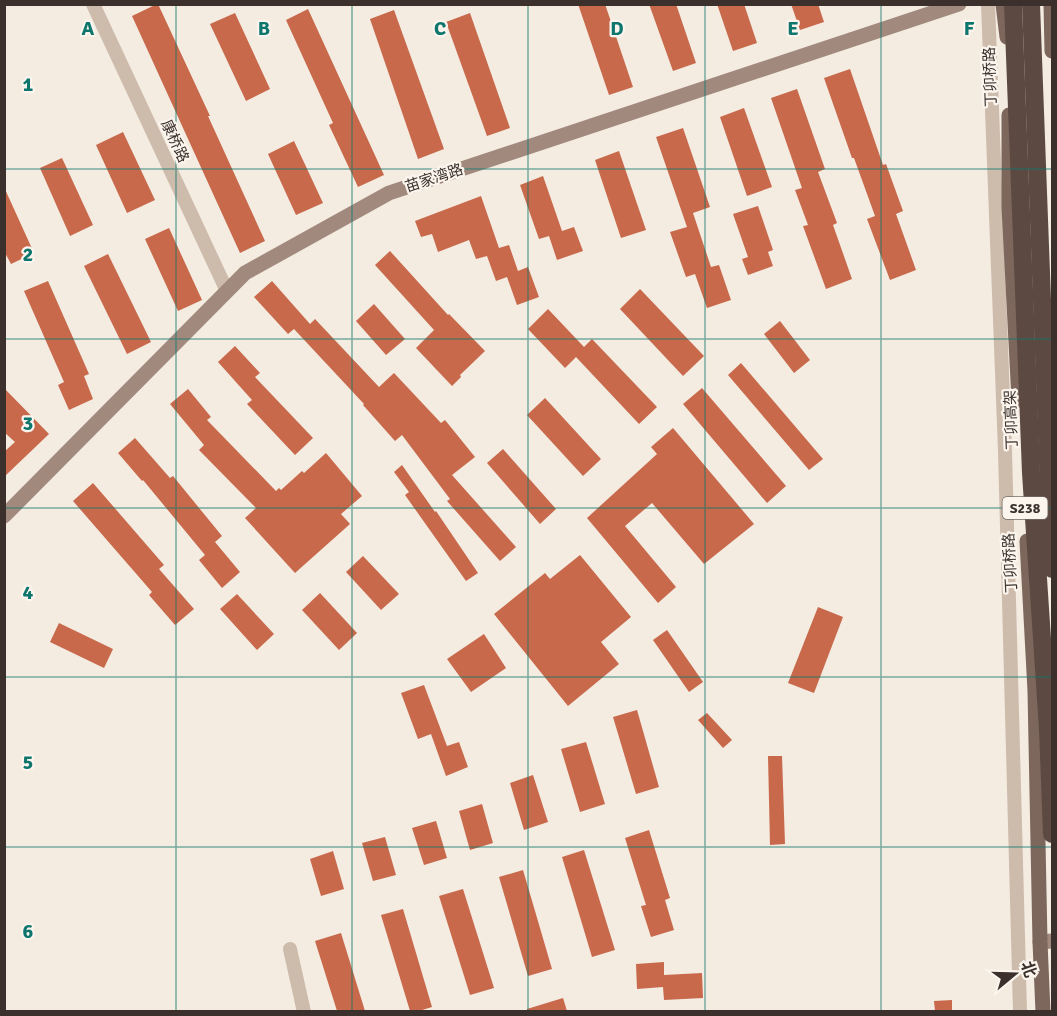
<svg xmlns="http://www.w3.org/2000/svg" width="1057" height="1016" viewBox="0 0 1057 1016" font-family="Signika,'Noto Sans SC',sans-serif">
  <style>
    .building { fill: #c8694b }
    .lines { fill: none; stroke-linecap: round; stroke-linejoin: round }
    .street { stroke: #cdbbac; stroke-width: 14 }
    .secondary { stroke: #a18a7d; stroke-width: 15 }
    .primary { stroke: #7d675c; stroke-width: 15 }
    .highway { stroke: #5c4a42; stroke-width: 18 }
    .grid { fill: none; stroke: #0f766e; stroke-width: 1.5; stroke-opacity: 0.55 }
    .labels { text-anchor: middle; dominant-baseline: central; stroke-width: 4.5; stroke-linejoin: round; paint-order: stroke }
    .shield { fill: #fbf5ee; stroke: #756b66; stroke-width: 1.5 }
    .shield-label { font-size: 14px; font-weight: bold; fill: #3b302b }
    .street-label { font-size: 15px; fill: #3b302b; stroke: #fbf5ee }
    .grid-label { font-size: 20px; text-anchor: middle; font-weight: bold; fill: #0f766e; stroke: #fbf5ee; stroke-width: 4.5; stroke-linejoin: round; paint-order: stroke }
  </style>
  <rect width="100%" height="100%" fill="#f4ebe1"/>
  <!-- building -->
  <g class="building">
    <path d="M157,4H158L210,116H208L265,241L240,253L132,16Z"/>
    <path d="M578,4H605L633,87L609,95Z"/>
    <path d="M649,4H676L696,63L673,71Z"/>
    <path d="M717,4H744L757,43L733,51Z"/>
    <path d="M791,4H818L824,22L800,30Z"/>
    <path d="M308,9L384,175L358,187L329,125L333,123L286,20Z"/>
    <path d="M394,10L444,149L418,159L370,19Z"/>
    <path d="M235,13L270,89L246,101L210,24Z"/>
    <path d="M470,13L510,128L487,136L446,22Z"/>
    <path d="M850,69L883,165L886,164L903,211L896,214L916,270L890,280L867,219L875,216L854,158H852L824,78Z"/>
    <path d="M797,89L825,169L818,172L837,223L833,225L852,279L826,289L803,226L808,225L795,190L802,188L771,98Z"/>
    <path d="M744,108L772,187L747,196L720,117Z"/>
    <path d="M683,128L710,207L693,213L711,267L719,265L731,300L707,308L695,274L686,277L670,232L687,227L656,137Z"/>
    <path d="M123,132L155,200L127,213L96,145Z"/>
    <path d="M294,141L323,203L296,215L268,154Z"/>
    <path d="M619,151L646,230L621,238L595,160Z"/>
    <path d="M62,158L93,225L70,236L40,168Z"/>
    <path d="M543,176L562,231L574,227L583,251L557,260L549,236L539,239L520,185Z"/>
    <path d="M4,187L34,253L11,264L4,251Z"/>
    <path d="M481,196L499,248L509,245L518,271L528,267L539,297L517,305L507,277L496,281L487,256L476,259L469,240L438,252L432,234L421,237L415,221Z"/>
    <path d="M758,206L773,250L768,252L773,266L748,275L742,259L748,257L733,214Z"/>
    <path d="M169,228L202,300L178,311L145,239Z"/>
    <path d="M390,251L448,315L449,314L485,351L460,375L461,377L452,386L416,348L434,330L375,265Z"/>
    <path d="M108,254L151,342L127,354L84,266Z"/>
    <path d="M48,281L89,374L84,376L93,399L69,410L58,385L64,382L24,291Z"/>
    <path d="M272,281L310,324L315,319L379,387L394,373L441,423L445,420L475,457L452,475L516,547L500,561L447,501L450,499L402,435L395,441L363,405L364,404L294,329L288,334L254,297Z"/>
    <path d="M640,289L704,356L683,376L620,309Z"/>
    <path d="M374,304L405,339L386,355L356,321Z"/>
    <path d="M548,309L584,347L592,339L657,407L639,424L576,357L565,368L528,329Z"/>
    <path d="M780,321L810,360L794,373L764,334Z"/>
    <path d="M235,346L260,373L255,377L313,438L295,455L247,404L252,400L218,362Z"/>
    <path d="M741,363L823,459L809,470L728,375Z"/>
    <path d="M4,388L49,434L4,477V452L15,442L4,432Z"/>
    <path d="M702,388L786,486L767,503L683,404Z"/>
    <path d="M188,389L211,417L207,420L276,491L279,488L281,490L302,471L304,473L326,453L362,496L341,514L350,524L295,573L245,518L256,508L199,450L204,445L170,404Z"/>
    <path d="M545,398L601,459L583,476L527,415Z"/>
    <path d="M673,428L754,524L704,564L652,503L625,526L676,587L658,603L587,518L657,454L651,447Z"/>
    <path d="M135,438L170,478L173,476L222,536L215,542L240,572L222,588L199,560L205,555L143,480L142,481L118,453Z"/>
    <path d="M503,449L556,509L540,524L487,463Z"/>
    <path d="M402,465L435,512L436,511L478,573L466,581L405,495L409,492L394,472Z"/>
    <path d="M93,483L164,565L159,569L194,609L175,625L149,595L152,592L73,501Z"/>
    <path d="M580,555L631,617L601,642L619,664L568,706L494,614L545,573L550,579Z"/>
    <path d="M363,556L399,594L381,610L346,572Z"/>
    <path d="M320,593L357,633L339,650L302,610Z"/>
    <path d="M237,594L274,634L257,650L220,609Z"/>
    <path d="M818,607L843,617L814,693L788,683Z"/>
    <path d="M59,623L113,649L104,668L50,642Z"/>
    <path d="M667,630L703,682L689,692L653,640Z"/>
    <path d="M484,634L506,668L471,692L447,659Z"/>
    <path d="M424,685L447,746L459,742L468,767L446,776L431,734L418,739L401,693Z"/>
    <path d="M637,710L659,787L636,794L613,717Z"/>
    <path d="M707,713L732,740L723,748L698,720Z"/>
    <path d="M586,742L605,804L580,812L561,749Z"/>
    <path d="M768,756H782L785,844L770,845Z"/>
    <path d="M533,775L548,822L524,830L510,783Z"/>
    <path d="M482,804L493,843L470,850L459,811Z"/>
    <path d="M436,821L447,858L424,865L412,828Z"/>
    <path d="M649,830L670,898L665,900L674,930L651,937L641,906L646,905L625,838Z"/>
    <path d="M385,837L396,875L373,881L362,843Z"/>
    <path d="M584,850L615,950L592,957L562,857Z"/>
    <path d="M333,851L344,889L321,896L310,859Z"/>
    <path d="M523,870L552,969L528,976L499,877Z"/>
    <path d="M463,889L494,988L470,995L439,896Z"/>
    <path d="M403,909L432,1007L419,1011H410L381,915Z"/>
    <path d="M341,933L365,1011H337L315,941Z"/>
    <path d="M664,962V975L702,973L703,998L664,1000L663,987L637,989L636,964Z"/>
    <path d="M563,998L567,1011H527V1009Z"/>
    <path d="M952,1000V1011H935L934,1001Z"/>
  </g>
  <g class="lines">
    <!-- street -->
    <g class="street">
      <path d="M93,4L227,291"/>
      <path d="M988,4L1005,451L1020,1012"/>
      <path d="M290,949L304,1012"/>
    </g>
    <!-- secondary -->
    <g class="secondary">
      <path d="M4,516L245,273L389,193L959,4"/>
      <path d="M1040,942L1052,941"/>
    </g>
    <!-- primary -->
    <g class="primary">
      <path d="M1003,4L1007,37"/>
      <path d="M1051,4L1052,51"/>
      <path d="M1009,115V207L1019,400"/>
      <path d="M1027,541L1035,691L1040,942L1043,1012"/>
    </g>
    <!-- highway -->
    <g class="highway">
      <path d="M1013,4L1031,473L1048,729L1052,834"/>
      <path d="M1031,4L1052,569"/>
    </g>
  </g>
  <!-- grid -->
  <path class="grid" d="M176,4V1012M352,4V1012M528,4V1012M705,4V1012M881,4V1012M4,169H1052M4,339H1052M4,508H1052M4,677H1052M4,847H1052"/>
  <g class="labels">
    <!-- shield labels -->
    <rect class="shield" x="1002.5" y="497" width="45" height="22" rx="4.5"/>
    <g class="shield-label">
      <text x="1025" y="508">S238</text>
    </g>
    <!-- street labels -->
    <g class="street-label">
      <text transform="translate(990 77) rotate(-92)">丁卯桥路</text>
      <text transform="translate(175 141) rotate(65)">康桥路</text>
      <text transform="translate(434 178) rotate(-18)">苗家湾路</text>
      <text transform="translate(1011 420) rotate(-92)">丁卯高架</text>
      <text transform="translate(1010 563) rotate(-93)">丁卯桥路</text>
    </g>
  </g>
  <g class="grid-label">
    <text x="88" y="35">A</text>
    <text x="264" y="35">B</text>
    <text x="440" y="35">C</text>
    <text x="617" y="35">D</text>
    <text x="793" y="35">E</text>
    <text x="969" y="35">F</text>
    <text x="28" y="91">1</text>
    <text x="28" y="261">2</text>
    <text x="28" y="430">3</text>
    <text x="28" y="599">4</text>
    <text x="28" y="769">5</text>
    <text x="28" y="938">6</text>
  </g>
  <!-- border -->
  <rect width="1057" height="1016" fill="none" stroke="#3b302b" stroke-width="12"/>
  <!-- north arrow -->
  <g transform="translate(1015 974) rotate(71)" stroke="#fbf5ee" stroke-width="4.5" paint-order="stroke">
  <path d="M0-4.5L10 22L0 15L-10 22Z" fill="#3b302b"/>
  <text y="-9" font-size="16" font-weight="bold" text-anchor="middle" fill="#3b302b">北</text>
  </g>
</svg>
